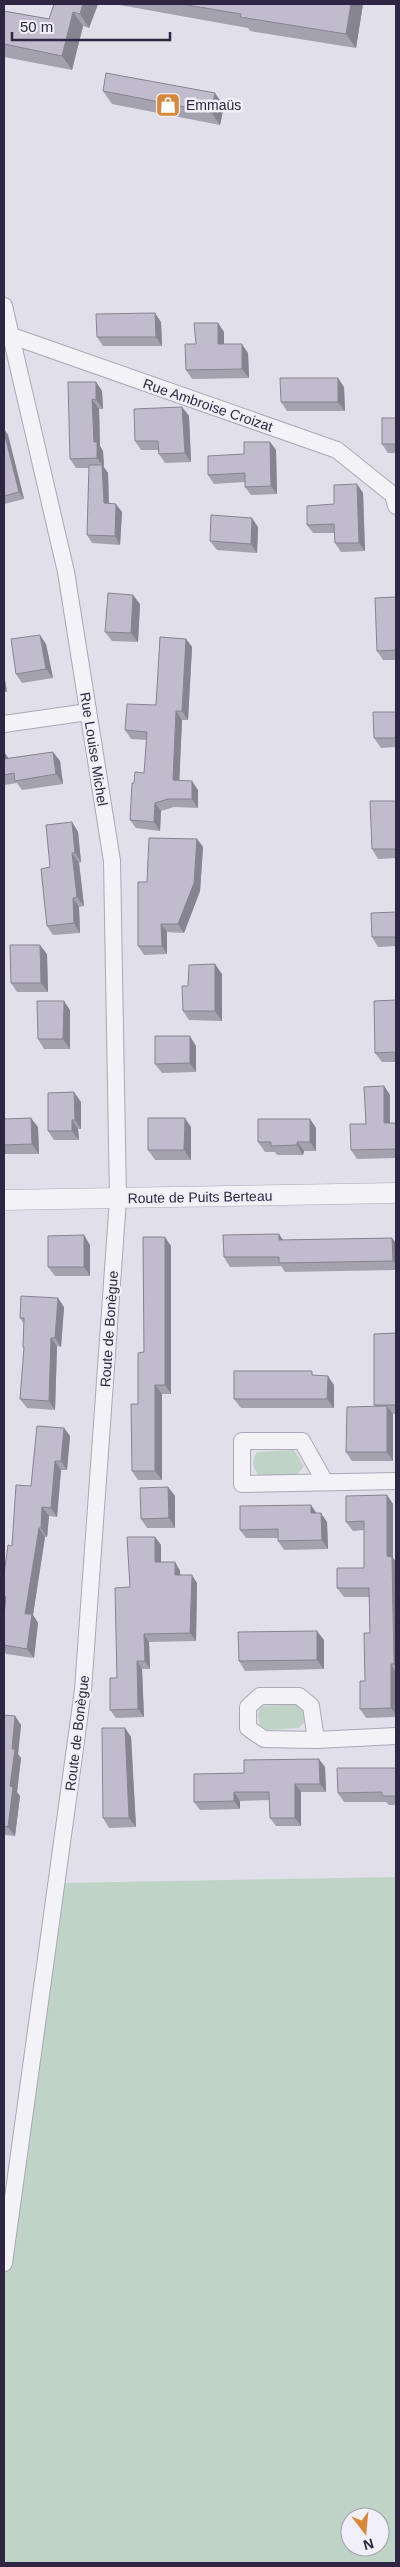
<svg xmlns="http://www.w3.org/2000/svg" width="400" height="2567" viewBox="0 0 400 2567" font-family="Helvetica,sans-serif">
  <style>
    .green { fill: #bfd4c7; fill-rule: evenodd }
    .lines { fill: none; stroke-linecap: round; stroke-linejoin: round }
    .minor-casing { stroke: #aba8b7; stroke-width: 18 }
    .tertiary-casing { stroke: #aba8b7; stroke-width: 21 }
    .minor { stroke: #f3f2f7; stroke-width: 16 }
    .tertiary { stroke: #f3f2f7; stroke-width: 20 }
    .wall { fill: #a5a2b0 }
    .shaded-wall { fill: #868490 }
    .building { fill: #c0bccd; stroke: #868490 }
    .labels { text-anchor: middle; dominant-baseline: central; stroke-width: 5; stroke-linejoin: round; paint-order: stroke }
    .poi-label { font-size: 14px; fill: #2e2642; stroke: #f0eff7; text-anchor: start }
    .street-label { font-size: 14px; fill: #2e2642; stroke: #f0eff7 }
  </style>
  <rect width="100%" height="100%" fill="#e1dfe9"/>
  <!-- green -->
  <g class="green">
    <path d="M294,1450L304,1466L297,1475H258C253,1466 251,1461 257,1452Z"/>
    <path d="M298,1704L304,1708L306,1720L299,1728L267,1730L260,1725L258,1715L260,1706Z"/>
    <path d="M396,1877V2563H4V2277L60,1883ZM350,2517H380V2547H350Z"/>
  </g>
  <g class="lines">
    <defs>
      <g id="minor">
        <path d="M4,306L66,572L112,861L118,1199L83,1690L4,2263"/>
        <path d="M12,336L337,450L393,495L396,506"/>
        <path d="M4,724L88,712"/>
        <path d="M325,1482L302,1441H242V1484L396,1481"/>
        <path d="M316,1740L311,1706L299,1696H260L248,1707V1728L264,1739L316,1740L396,1736"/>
      </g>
      <path id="tertiary" d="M4,1200L396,1193"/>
    </defs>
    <!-- minor casing -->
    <use href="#minor" class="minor-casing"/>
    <!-- tertiary casing -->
    <use href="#tertiary" class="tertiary-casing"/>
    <!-- minor -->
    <use href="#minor" class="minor"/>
    <!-- tertiary -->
    <use href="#tertiary" class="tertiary"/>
  </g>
  <!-- wall -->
  <g class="wall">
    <path d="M54,4H98L89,28L83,26L72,70L4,57V11L49,19Z"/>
    <path d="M114,4H363L356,48L250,31L248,28Z"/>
    <path d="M103,91L224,106L220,125L112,104Z"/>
    <path d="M161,322L162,346H103L97,337Z"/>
    <path d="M218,323L224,332V344L248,353L249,378L192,379L186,370L196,344Z"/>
    <path d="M96,382L102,391L103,409H99L100,446L103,451L104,467L108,473L109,503L122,512L120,545L92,543L87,535L89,468H76L70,459Z"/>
    <path d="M344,387L345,411H287L281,402Z"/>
    <path d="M182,407L189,416L191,462L165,463L159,454L158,450H141L135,441Z"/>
    <path d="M396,418V453H388L382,444Z"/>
    <path d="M4,429L8,435L24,499L4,504Z"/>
    <path d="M270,442L276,450L277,494L251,495L245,487V482L214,484L208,475L244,454Z"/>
    <path d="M357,484L363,493L365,551L341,552L335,543L334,533H313L307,525L334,504Z"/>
    <path d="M258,527L257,553L217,550L210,541Z"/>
    <path d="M396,597V660H383L377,651Z"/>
    <path d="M140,604L138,642L112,641L105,632Z"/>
    <path d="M186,639L192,647L188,720H182L179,781L198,790V808L174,807L161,811L160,831L136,828L130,820L134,783L144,773L147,740L131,739L125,730L156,705Z"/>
    <path d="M46,644L53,678L22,683L16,674Z"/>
    <path d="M4,674L7,692H4Z"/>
    <path d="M396,712V747L381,748L374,738Z"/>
    <path d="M4,752L8,758L53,752L60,761L63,784L22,790L17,783L4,785Z"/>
    <path d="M396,801V858L378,859L372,849Z"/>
    <path d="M72,822L78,832L81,862L79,863L84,906L79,907L80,933L53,935L47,926L50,867Z"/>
    <path d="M197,839L203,847L200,891L184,933L167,932V954L144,955L138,946L147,882Z"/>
    <path d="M396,912V946L378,947L372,937Z"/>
    <path d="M47,954L48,992H17L11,983Z"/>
    <path d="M222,974V1021L189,1020L183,1011L188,986Z"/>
    <path d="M396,1000V1062H382L375,1053Z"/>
    <path d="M70,1010V1049H44L38,1039Z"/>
    <path d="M196,1046V1072L162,1073L155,1064Z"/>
    <path d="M384,1086L390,1095V1123H396V1158L357,1159L351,1150L366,1124Z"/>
    <path d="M81,1102V1129H78L79,1140H54L48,1131Z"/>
    <path d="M4,1119L38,1127L39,1154H4Z"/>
    <path d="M310,1119L316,1128V1151H304L303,1155H277L275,1152H265L258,1142Z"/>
    <path d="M191,1127V1160H155L148,1150Z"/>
    <path d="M392,1238L396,1243V1270L285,1272L281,1266L230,1267L224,1257L283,1240Z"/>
    <path d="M90,1245V1276H55L48,1267Z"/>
    <path d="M171,1246V1394H162V1480H138L132,1471L144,1352Z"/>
    <path d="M64,1307L61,1347L57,1346L55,1410L27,1408L20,1399L24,1349L23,1347L24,1324L20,1318Z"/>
    <path d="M396,1334V1414H393V1461H352L346,1452L375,1406L374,1405Z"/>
    <path d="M315,1376L334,1385V1408H241L234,1399Z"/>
    <path d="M64,1428L70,1436L67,1470H61L57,1517L49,1516L47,1537H45L33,1615L38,1623L34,1658L6,1654L4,1650V1615L5,1603L4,1600V1574L31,1486Z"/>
    <path d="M168,1487L175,1496V1528H147L141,1519Z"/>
    <path d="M387,1495L393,1504V1558L396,1562V1717L366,1718L360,1709L365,1681L370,1633L369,1597H344L337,1588L364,1568V1530L353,1531L346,1522Z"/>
    <path d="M317,1513L327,1522L328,1549L284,1550L278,1541V1538H246L240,1530Z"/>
    <path d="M155,1537L161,1545V1562H175L180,1571V1575L197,1583L196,1641L149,1642L150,1669H142L144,1717L116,1718L110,1710L117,1678L130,1587Z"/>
    <path d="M324,1640V1669L245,1671L239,1661Z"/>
    <path d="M4,1715L15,1716L21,1725L18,1754L21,1758L17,1792L20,1796L15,1836L5,1835L4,1851Z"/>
    <path d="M125,1728L131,1737L136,1827L109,1828L103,1818Z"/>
    <path d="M325,1767L326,1792H301V1826H276L270,1818V1800L240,1801V1809L200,1810L194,1802L244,1773Z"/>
    <path d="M396,1768V1805H389L386,1802H344L338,1793Z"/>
  </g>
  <!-- shaded-wall -->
  <g class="shaded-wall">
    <path d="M83,4H98L89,28L80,14Z"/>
    <path d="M351,4H363L356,48L346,34Z"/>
    <path d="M73,12L83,26L72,70L62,56Z"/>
    <path d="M215,93L224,106L220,125L211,112Z"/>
    <path d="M155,313L161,322L162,346L156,337Z"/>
    <path d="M218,323L224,332V353L218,344Z"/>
    <path d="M242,344L248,353L249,378L242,369Z"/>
    <path d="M338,378L344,387L345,411L338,402Z"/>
    <path d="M96,382L102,391L103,409L96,400Z"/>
    <path d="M92,399L99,409L100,446L103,451L104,467L97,458L94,442Z"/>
    <path d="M182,407L189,416L191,462L185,453Z"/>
    <path d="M4,429L8,435L24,499L19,492L4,432Z"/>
    <path d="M270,442L276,450L277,494L271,486Z"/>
    <path d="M102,465L108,473L109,511L104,503Z"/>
    <path d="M357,484L363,493L365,551L359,543Z"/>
    <path d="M116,504L122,512L120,545L115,536Z"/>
    <path d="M252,518L258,527L257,553L251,544Z"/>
    <path d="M133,595L140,604L138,642L131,633Z"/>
    <path d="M40,635L46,644L53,678L46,669Z"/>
    <path d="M186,639L192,647L188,720L182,711Z"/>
    <path d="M4,674V675L7,692L4,687Z"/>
    <path d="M176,711L182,720L179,789L173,780Z"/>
    <path d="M4,752L9,759H4Z"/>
    <path d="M53,752L60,761L63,784L56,774Z"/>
    <path d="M192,781L198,790V808L192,799Z"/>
    <path d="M155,803L161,811L160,831L154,822Z"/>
    <path d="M72,822L78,832L81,862L75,853Z"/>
    <path d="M197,839L203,847L200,891L184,933L178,924Z"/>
    <path d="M72,853L79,863L84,906L77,897Z"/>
    <path d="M73,898L79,907L80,933L74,923Z"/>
    <path d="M161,924L167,932V954L162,946Z"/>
    <path d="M40,945L47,954L48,992L41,983Z"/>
    <path d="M215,964L222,974V1021L215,1011Z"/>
    <path d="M64,1001L70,1010V1049L63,1039Z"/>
    <path d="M190,1036L196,1046V1072L190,1063Z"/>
    <path d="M384,1086L390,1095V1132L384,1123Z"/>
    <path d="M74,1092L81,1102V1129L75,1120Z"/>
    <path d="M31,1118L38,1127L39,1154L32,1144Z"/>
    <path d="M185,1118L191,1127V1160L184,1150Z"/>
    <path d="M310,1119L316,1128V1151L310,1142Z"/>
    <path d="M72,1120L78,1129L79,1140L72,1131Z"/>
    <path d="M297,1142L304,1151L303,1155L297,1145Z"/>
    <path d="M279,1234L285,1243L279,1240Z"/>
    <path d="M84,1235L90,1245V1276L84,1267Z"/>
    <path d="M165,1237L171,1246V1394L165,1385Z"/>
    <path d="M392,1238L396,1243V1265L393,1261Z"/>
    <path d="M58,1298L64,1307L61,1347L55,1338Z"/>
    <path d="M51,1338L57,1346L55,1410L49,1401Z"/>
    <path d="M328,1376L334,1385V1408L327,1399Z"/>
    <path d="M155,1385L162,1394V1480L155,1471Z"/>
    <path d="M387,1406L393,1414V1461L387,1452Z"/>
    <path d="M64,1428L70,1436L67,1470L61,1461Z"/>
    <path d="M55,1461L61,1470L57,1517L51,1508Z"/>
    <path d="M168,1487L175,1496V1528L169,1518Z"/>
    <path d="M387,1495L393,1504V1558L396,1562V1667L394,1664L387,1556Z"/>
    <path d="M311,1505L317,1514L311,1513Z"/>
    <path d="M42,1507L49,1516L47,1537L41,1528Z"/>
    <path d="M321,1513L327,1522L328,1549L322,1540Z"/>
    <path d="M39,1528L45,1537L33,1615L38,1623L34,1658L27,1649L25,1614Z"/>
    <path d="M155,1537L161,1545V1570L155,1562Z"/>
    <path d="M175,1562L180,1571L181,1584L175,1575Z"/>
    <path d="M192,1575L197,1583L196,1641L190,1633Z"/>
    <path d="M317,1631L324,1640V1669L317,1660Z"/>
    <path d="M144,1634L149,1642L150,1669L145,1661Z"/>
    <path d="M137,1661L142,1669L144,1717L138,1709Z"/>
    <path d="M391,1664L396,1672V1716L391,1708Z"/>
    <path d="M15,1716L21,1725L18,1754L21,1758L17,1792L20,1796L15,1836L8,1827L12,1749Z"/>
    <path d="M125,1728L131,1737L136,1827L129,1818Z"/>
    <path d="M319,1759L325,1767L326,1792L320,1784Z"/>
    <path d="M295,1784L301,1792V1826L295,1818Z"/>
    <path d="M234,1792L240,1801V1809L234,1801Z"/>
    <path d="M4,1833L5,1835L4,1851Z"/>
  </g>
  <!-- building -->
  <g class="building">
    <path d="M54,4H83L80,14L73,12L62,56L4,44V11L49,19Z"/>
    <path d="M181,4H351L346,34L240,17L241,14Z"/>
    <path d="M106,73L215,93L211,112L103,91Z"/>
    <path d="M155,313L156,337H97L96,314Z"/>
    <path d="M194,323H218V344H242V369L186,370L185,344H196Z"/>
    <path d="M280,378H338V402H281Z"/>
    <path d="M68,382H96V400L92,399L94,442H97V458L70,459Z"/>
    <path d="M182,407L185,453L159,454L158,441H135L134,409Z"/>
    <rect x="382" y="418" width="14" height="26"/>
    <path d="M4,432L19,492L4,496Z"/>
    <path d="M244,442H270L271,486L245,487V473L208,475V456L244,454Z"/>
    <path d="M89,465H102L104,503L116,504L115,536L87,535Z"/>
    <path d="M357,484L359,543H335L334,524L307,525V506L334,504V485Z"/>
    <path d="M211,515L252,518L251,544L210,541Z"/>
    <path d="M108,593L133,595L131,633L105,632Z"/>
    <path d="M396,597V650L377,651L375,598Z"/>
    <path d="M40,635L46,669L16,674L11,639Z"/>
    <path d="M160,637L186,639L182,711H176L173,780L192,781V799H168L155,803L154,822L130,820L132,783H134L135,772L144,773L147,732L125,730L127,704L156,705Z"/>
    <path d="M373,712H396V738H374Z"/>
    <path d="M53,752L56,774L15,781L14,773L4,775V759Z"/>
    <path d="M370,801H396V849H372Z"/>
    <path d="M72,822L75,853H72L77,897L73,898L74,923L47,926L41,869L50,867L46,825Z"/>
    <path d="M149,838L197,839L194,883L178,924H161L162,946H138V882H147Z"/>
    <path d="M396,912V937H372L371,913Z"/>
    <path d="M10,945H40L41,983H11Z"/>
    <path d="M215,964V1011H183L182,986H188L189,965Z"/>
    <path d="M396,1000V1052L375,1053L374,1001Z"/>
    <path d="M37,1001H64L63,1039H38Z"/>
    <path d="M155,1036H190V1063L155,1064Z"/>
    <path d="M384,1086V1123H396V1149L351,1150L350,1124H366L364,1087Z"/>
    <path d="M74,1092L75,1120H72V1131H48V1093Z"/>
    <path d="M31,1118L32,1144L4,1145V1119Z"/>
    <path d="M148,1118H185L184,1150H148Z"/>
    <path d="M258,1119H310V1142H297V1145L271,1146V1142H258Z"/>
    <path d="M279,1234V1240L392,1238L393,1261L279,1263V1257H224L223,1235Z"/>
    <path d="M84,1235V1267H48V1236Z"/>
    <path d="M143,1237H165V1385H155V1471H132L131,1404H138V1353L144,1352Z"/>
    <path d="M21,1296L58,1298L55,1338H51L49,1401L20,1399L24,1347H23L24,1318H20Z"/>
    <path d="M396,1333V1405H374V1334Z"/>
    <path d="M234,1371H312V1375L328,1376L327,1399H234Z"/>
    <path d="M387,1406V1452H346L347,1407Z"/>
    <path d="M37,1426L64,1428L61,1461H55L51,1508L42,1507L41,1528H39L25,1614H32L27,1649L4,1645V1615L6,1597L4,1596V1574L8,1545L12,1546L16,1485L31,1486Z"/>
    <path d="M168,1487L169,1518L141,1519L140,1488Z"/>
    <path d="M387,1495V1556L392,1557L394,1664H391V1708L360,1709V1681H365L364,1633H370L369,1588H337V1568H364V1521L346,1522V1496Z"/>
    <path d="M311,1505V1513H321L322,1540L278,1541V1529L240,1530V1506Z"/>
    <path d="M127,1537H155V1562H175V1575H192L190,1633L144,1634L145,1661H137L138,1709L110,1710V1678H117L115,1588L130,1587Z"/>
    <path d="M317,1631V1660L239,1661L238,1632Z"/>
    <path d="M4,1715L15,1716L12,1749H15L10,1786L13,1787L8,1827L4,1826Z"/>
    <path d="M102,1728H125L129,1818H103Z"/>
    <path d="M319,1759L320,1784H295V1818H270L269,1792H234V1801L194,1802V1774L244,1773V1760Z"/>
    <path d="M337,1768H396V1796H382V1792L338,1793Z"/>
  </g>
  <!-- icons -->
  <defs>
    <symbol id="shop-square" viewBox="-11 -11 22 22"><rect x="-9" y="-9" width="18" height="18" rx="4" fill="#d8883a" stroke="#f0eff7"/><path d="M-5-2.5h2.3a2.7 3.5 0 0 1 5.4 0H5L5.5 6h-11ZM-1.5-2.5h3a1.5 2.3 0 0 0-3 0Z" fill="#fff"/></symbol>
  </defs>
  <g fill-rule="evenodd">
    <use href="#shop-square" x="154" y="91" width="28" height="28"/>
  </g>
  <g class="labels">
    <!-- poi labels -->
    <g class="poi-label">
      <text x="186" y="105">Emmaüs</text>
    </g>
    <!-- street labels -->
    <g class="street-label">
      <text transform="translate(208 405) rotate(19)">Rue Ambroise Croizat</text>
      <text transform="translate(94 749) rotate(81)">Rue Louise Michel</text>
      <text transform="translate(200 1197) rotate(-1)">Route de Puits Berteau</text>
      <text transform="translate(109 1329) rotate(-86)">Route de Bonègue</text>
      <text transform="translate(77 1733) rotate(-83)">Route de Bonègue</text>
    </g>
  </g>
  <!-- border -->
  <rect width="400" height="2567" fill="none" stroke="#2e2642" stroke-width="10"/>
  <!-- north arrow -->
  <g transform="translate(365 2532) rotate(164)"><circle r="24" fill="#f0eff7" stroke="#a29faf"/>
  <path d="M0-4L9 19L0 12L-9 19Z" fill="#d8883a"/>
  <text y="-8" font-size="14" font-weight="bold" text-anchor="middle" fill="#2e2642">N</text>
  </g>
  <!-- scale -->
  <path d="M12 32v8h158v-8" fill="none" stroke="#2e2642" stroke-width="2.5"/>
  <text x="20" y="32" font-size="15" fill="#2e2642" stroke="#f0eff7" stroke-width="4" paint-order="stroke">50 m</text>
</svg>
